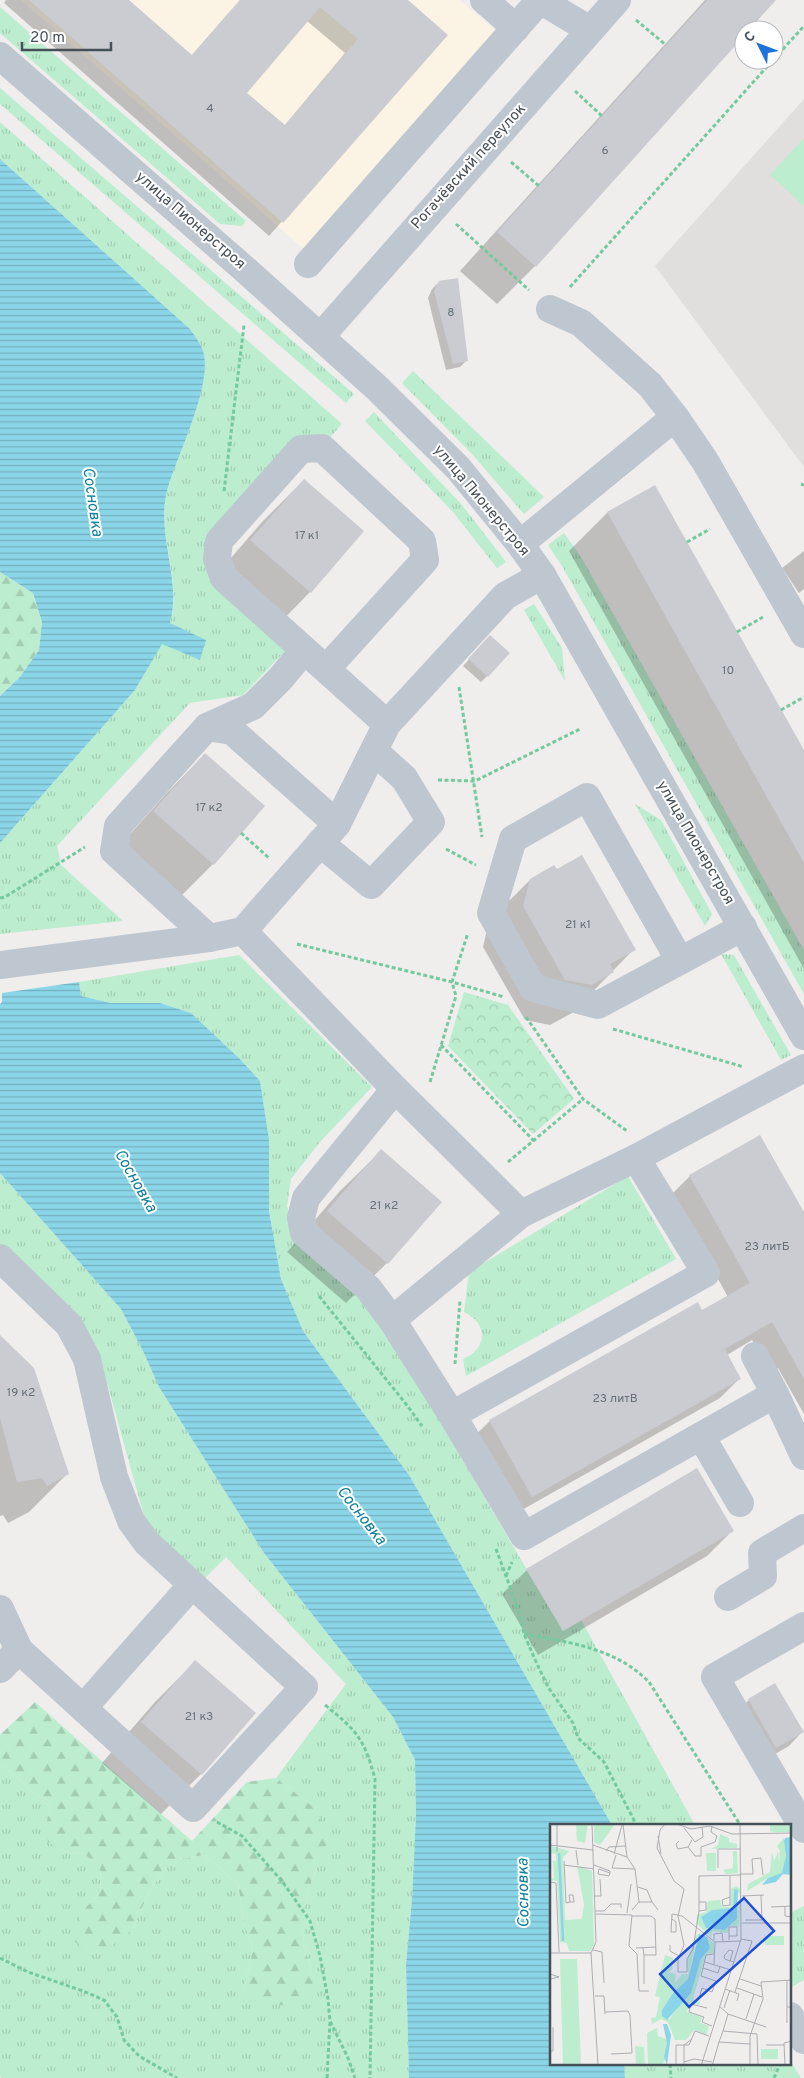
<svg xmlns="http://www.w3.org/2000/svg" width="804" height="2078" viewBox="0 0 804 2078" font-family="Overpass,sans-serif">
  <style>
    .commercial { fill: #fbf4e5 }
    .education { fill: #e1dede }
    .grass { fill: url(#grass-tufts) }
    .forest { fill: url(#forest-firs) }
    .park { fill: url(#park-crowns) }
    .pitch { fill: #bcedce }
    .water { fill: url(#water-rules) }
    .shadow { fill: #0003; fill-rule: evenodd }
    .building { fill: #caccd2; fill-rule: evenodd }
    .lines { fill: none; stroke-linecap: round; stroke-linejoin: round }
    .path { stroke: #75c99f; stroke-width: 3; stroke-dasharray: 4 2.5; stroke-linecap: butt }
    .minor { stroke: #bec7cf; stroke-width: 28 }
    .labels { text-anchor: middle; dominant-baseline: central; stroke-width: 4; stroke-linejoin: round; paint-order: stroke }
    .number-label { font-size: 12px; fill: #676f77 }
    .street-label { font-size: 15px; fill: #465059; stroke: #fff }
    .water-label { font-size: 16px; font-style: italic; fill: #107f9b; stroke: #fff }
    .inset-river { fill: none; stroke: #8ad6e8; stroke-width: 2.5 }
    .inset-road { fill: none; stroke: #acaeb2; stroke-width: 1 }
    .view { fill: #1d4ed8; fill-opacity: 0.15; stroke: #1d4ed8; stroke-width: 2.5 }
    .inset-edge { fill: none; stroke: #465059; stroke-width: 2.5 }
  </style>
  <defs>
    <pattern id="grass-tufts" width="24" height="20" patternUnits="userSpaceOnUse" patternTransform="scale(1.25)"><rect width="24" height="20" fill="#bcedce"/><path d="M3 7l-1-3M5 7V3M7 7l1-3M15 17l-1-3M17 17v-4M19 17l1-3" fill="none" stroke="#a3cdb3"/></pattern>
    <pattern id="forest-firs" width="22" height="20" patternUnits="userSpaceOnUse" patternTransform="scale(1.25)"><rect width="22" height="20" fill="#bcedce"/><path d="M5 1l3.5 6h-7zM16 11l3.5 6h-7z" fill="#a3cdb3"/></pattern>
    <pattern id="park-crowns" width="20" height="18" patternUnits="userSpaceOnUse" patternTransform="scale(1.25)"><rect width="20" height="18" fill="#bcedce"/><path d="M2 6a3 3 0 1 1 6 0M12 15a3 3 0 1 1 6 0" fill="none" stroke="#a3cdb3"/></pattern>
    <pattern id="water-rules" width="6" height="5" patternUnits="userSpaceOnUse" patternTransform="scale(1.25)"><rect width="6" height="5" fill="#8ad6e8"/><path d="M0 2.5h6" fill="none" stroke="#73b0bf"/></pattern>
  </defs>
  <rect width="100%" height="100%" fill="#f0eded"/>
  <!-- commercial -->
  <path class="commercial" d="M21,0H460L497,32L305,250Z"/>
  <!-- education -->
  <path class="education" d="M804,99V467L655,266Z"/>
  <!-- grass -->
  <g class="grass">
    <path d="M0,7L246,221L242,226L220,224L0,33Z"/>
    <path d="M0,88L354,394L346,403L0,104Z"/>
    <path d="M0,122L342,424L327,441L214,536L285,651L243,695L190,703L57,846L61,865L123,921L0,934V843L135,690L162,643L200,660L170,623C183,581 156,536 167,491C176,457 216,380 202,348C199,341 194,335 190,329L0,159Z"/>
    <path d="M413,371L544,497L524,514L471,453L402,383Z"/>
    <path d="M374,412L462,505L506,562L497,568L453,512L365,421Z"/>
    <path d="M564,533L581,557L804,950V994L562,566L548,545Z"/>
    <path d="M534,604L562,648L565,681L524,610Z"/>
    <path d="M635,804L661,820L712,914L705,926Z"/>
    <path d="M721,954L734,955L791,1055L781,1060Z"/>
    <path d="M239,955L372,1087L320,1142L291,1179L287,1206L293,1227L360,1295L406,1364L563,1631L581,1620L695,1825H612L409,1475L303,1331L281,1279L269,1211V1139L260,1081L240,1059L191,1013L160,1003H111L81,996L79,982Z"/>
    <path d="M0,1173L121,1309L143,1351L159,1387L264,1553L393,1717L415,1760L416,1815L412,1899L406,1965L409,2078H1L0,2076V1764L18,1778L51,1808L45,1826L63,1851L84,1854L100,1866L101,1891L81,1913L132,1930L150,1890L172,1860L204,1855L238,1884L244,1922L253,1950L244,1988L314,1978L303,1943L307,1893L317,1869L316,1809L276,1778L346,1684L226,1557L200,1583L160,1550L144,1516L106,1379L84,1331L0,1245Z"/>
    <path d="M628,1176L676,1259L466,1376L463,1359C488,1349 488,1323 464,1312L469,1272Z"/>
    <path d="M804,1906V1980L790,1988V1913Z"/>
    <path d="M790,2060L801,2078H625L624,2064H790Z"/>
  </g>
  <!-- forest -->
  <g class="forest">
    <path d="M0,572L33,593L42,622L39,650L19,678L0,696Z"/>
    <path d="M35,1702L192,1841L247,1782L276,1778L316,1809L328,1841L307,1893L303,1943L314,1978L310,1993L290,2006L262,2003L244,1988L253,1950L244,1922L238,1884L204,1855L172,1860L150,1890L132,1930L105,1951L87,1950L75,1942L81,1913L101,1891L100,1866L84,1854L63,1851L48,1842L45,1826L51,1808L18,1778L0,1764V1735Z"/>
  </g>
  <!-- park -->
  <path class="park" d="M464,992L508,1005L574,1099L533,1134L448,1046Z"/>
  <!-- pitch -->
  <path class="pitch" d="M804,138V206L770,175Z"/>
  <!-- water -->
  <g class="water">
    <path d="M0,159L190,329C194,335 199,341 202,348C216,380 176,457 167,491C156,535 182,580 170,623L206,640L200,660L162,644L135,690L0,843V696L19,678L39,650L42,622L33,593L0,572Z"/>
    <path d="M79,982L81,996L111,1003H160L191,1013L240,1059L260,1081L269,1139V1211L281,1279L303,1331L409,1475L612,1825L552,1826V2064H624L625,2078H409L406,1965L412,1899L416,1815L415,1760L393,1717L264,1553L159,1387L143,1351L121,1309L0,1173V1004L2,1002V993Z"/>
  </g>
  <!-- shadow -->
  <g class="shadow">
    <path d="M6,0H127L191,56L240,0H407L447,35L269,236L4,3ZM307,21L345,53L284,126L246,93Z"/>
    <path d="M705,0H774L747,30H744V34L535,266L497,304L460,271Z"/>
    <path d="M439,282L467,360L460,367L446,370L428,298L432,289Z"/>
    <path d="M304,480L363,531L310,592L270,633L210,582L263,521Z"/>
    <path d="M654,487L804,753V969L569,551L607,513Z"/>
    <path d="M804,551V589L799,593L782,568Z"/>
    <path d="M483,644L487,676L481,682L463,666Z"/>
    <path d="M205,754L213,864L173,904L114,852L165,795Z"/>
    <path d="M530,880L634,949L572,1013L550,1025L525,1020L483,947L489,921Z"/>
    <path d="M381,1151L387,1263L346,1303L287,1252L340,1191Z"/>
    <path d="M690,1176L804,1215V1414L778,1368L771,1373L752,1340L727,1355L740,1378L720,1398L513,1515L470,1440L490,1421L702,1312L728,1297L671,1195Z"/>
    <path d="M0,1336L67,1474L29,1512L8,1523L3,1515L0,1516Z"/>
    <path d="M732,1531L707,1556L538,1655L502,1594L527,1570Z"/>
    <path d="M195,1662L201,1774L161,1814L102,1763L155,1702Z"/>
    <path d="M749,1700L802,1732L789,1746L763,1761L735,1713Z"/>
  </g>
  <!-- building -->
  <g class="building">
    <path d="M29,0H129L192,55L240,0H408L448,35L283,223ZM320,7L358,39L285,125L247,93Z"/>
    <path d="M707,0H776L749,30H744V36L536,267L497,232Z"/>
    <path d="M458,278L468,361L453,364L434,291L439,281Z"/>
    <path d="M304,479L364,531L311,593L250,540Z"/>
    <path d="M655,485L804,750V863L607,512Z"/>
    <path d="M490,635L510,653L488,677L468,659Z"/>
    <path d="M205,753L265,806L214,865L153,811Z"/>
    <path d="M582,855L636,950L610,964L614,972L592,985L565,980L523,906L530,879L554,865L557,869Z"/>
    <path d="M760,1135L804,1212V1379L772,1322L725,1349L741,1379L532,1497L489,1420L698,1302L702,1310L750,1283L689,1175Z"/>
    <path d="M381,1149L442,1202L388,1264L327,1211Z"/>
    <path d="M0,1335L34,1368L69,1474L47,1486L42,1478L17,1482L0,1418Z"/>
    <path d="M697,1468L734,1531L563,1631L526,1569Z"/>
    <path d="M195,1660L256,1713L202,1775L141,1722Z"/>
    <path d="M775,1683L804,1732L776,1748L748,1699Z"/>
  </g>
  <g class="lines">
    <!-- path -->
    <g class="path">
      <path d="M636,20L666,45"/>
      <path d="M774,59L804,26"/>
      <path d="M575,91L602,116"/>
      <path d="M511,162L539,186"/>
      <path d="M456,224L529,290"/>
      <path d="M570,287L773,60"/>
      <path d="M801,484L804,485"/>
      <path d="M224,491L244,325"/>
      <path d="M687,542L710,529"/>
      <path d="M737,632L763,617"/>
      <path d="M459,687L482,837"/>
      <path d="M781,710L804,697"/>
      <path d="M438,780L475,781L580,729"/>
      <path d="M241,833L269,858"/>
      <path d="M446,849L476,865"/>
      <path d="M0,898L5,897L85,847"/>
      <path d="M297,944L452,982L504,997"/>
      <path d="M526,1017L583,1099L627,1131"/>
      <path d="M613,1029L744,1067"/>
      <path d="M441,1045L534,1141"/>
      <path d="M430,1082L456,996L452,982L468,933"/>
      <path d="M508,1162L583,1099"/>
      <path d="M319,1296L406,1404L422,1426"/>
      <path d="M455,1364L460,1301"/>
      <path d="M496,1549L519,1611L524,1634L537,1664L548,1687L573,1723L578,1738L604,1762L637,1826"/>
      <path d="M506,1576L512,1562"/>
      <path d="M524,1634C568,1642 616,1648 649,1682L741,1826"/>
      <path d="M325,1705C357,1731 364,1738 375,1779L370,2078"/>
      <path d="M217,1822L242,1836L282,1881L310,1921L320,1956L328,1999L330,2021L348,2058L355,2078"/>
      <path d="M0,1958L28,1972L83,1991L104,2000L117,2017L124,2040L139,2056L177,2078"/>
      <path d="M670,2064L671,2078"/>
      <path d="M327,2078L330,2021"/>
      <path d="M774,2078L780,2064"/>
    </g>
    <!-- minor -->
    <g class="minor">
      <path d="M484,0L516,28"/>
      <path d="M0,56L241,266L376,387L458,468L520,544L542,575L804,1036"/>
      <path d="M308,264L540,0L590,30"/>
      <path d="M550,309L581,323L650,385L675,417"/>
      <path d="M321,336L617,0"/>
      <path d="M520,544L675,417L705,461L804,634"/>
      <path d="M326,669L425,560L422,541L322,448L301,449L219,541L217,559L224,578L387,724"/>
      <path d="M207,727L253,706L281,678L304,650"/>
      <path d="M320,843L371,885L431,822L404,778L374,751"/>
      <path d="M243,931L395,1089L521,1214"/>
      <path d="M209,938L114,851L118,826L207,727L232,731L337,824"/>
      <path d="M680,961L587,797L513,839L491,913L533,988L598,1005L743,927"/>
      <path d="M0,965L209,938L243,931L337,824L387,724L505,596L542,575"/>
      <path d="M395,1089L306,1198L301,1218L304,1233L368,1288L392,1320L452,1415"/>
      <path d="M636,1158L706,1273L452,1415L524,1536L775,1394L804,1456"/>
      <path d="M0,1258L69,1325L87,1359L114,1477L131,1521L147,1543L304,1687L193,1808L19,1650L0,1609"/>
      <path d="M392,1320L521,1214L636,1158L804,1068"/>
      <path d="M755,1356L775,1394"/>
      <path d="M701,1436L740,1503"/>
      <path d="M728,1597L763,1576L762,1553L804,1528"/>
      <path d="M804,1626L715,1677L804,1829"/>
      <path d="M0,1669L19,1650"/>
      <path d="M83,1708L192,1585"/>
      <path d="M790,2016L804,2040"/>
    </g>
  </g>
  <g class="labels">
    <!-- number labels -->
    <g class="number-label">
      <text x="210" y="109">4</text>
      <text x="605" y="151">6</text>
      <text x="451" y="313">8</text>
      <text x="307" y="536">17 к1</text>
      <text x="728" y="671">10</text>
      <text x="209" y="808">17 к2</text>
      <text x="578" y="925">21 к1</text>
      <text x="384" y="1206">21 к2</text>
      <text x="767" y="1247">23 литБ</text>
      <text x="21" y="1393">19 к2</text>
      <text x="615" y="1399">23 литВ</text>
      <text x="199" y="1717">21 к3</text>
    </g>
    <!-- street labels -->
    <g class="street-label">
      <text transform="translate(469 167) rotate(-48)">Рогачёвский переулок</text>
      <text transform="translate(190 221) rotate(41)">улица Пионерстроя</text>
      <text transform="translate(481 501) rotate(50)">улица Пионерстроя</text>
      <text transform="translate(695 843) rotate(60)">улица Пионерстроя</text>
    </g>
    <!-- water labels -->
    <g class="water-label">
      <text transform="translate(92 502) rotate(82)">Сосновка</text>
      <text transform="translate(135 1181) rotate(60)">Сосновка</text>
      <text transform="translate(361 1516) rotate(52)">Сосновка</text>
      <text transform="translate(524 1893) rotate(-91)">Сосновка</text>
    </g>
  </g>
  <!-- overview -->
  <g transform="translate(550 1824)">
    <rect width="241" height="241" fill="#f0eded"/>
    <path d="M26,0H38L35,19L27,17ZM44,0H65L50,21L44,18ZM2,22L19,27L13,34L15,96L32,95L34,80L27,42L42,47L44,121L40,127H19L17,119L10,118L7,57L0,56L4,54L3,37H6V30L1,29ZM186,62L189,65L190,62L191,103L190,76L189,103L180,102L178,109L162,107L161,113L146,99L147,91L156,88L158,77L170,76L172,83H180L181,65ZM184,65L190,70L187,95L176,106L156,104L151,93L162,86L183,84ZM152,109L147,113L138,155L123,169L112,186L119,196L132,176L141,169L151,135L160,124L157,113L164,119V129L156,130L143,175L150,178L149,181L140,178L137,188L152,193L150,199L159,202L156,211L144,206L136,216H125L118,198L111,195L102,200L101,194L106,193L110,173L105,172L115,131L123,134L122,146L118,148L126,150L125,159L132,150H138L137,137L146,111ZM85,222L94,223L95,241H86Z" fill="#bcedce" fill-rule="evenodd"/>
    <path d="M170,10L179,14V18L187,20V24L161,25L168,21ZM234,14L236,32L233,50L220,53L197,67L198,60L220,48L222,27L224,38L228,27L229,39L230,27L227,22ZM183,27H187L188,49L176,50L173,46L183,44ZM107,204L108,212L116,215L118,219L114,238L112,241H98L97,209Z" fill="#bcedce"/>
    <path d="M220,0H241V8H224L220,7ZM10,135H27L31,241H13Z" fill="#bcedce"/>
    <path d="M156,29H166V47H157ZM215,112H234V121H215ZM132,193L141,196L135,214L126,211ZM211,225H228V235H211Z" fill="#bcedce"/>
    <path d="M241,13V51L233,50L226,58L212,61L218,54L232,49L236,32L234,17L235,14ZM184,65L188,66L187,95L175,106L156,104L151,93L162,86L183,84ZM149,110L157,113L160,124L151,135L141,169L117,196L112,192V186L123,169L138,155ZM113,200H117L121,211L117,241L114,233L117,219Z" fill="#8ad6e8"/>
    <path class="inset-river" d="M9,29L13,117"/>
    <path class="inset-road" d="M42,0L46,118L41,129L48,242M73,0L77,33M115,0L110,6L107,24L124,57L134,65L128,92L134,121L128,135V148H137V135L143,125L149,87V52L191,51M127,0L141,5L160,2L182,10L242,9M134,4L145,18L153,13L152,3M108,12L111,30M129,17L126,20L128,25L138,23L142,16M0,21L43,26M43,21L77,33L85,45L89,78L82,86M138,23L145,32H151V23L165,18L167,12L161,8L162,2M168,25H191M168,25V44M26,26L28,41M56,27L59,23L75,22M7,28V0M64,30L72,1M66,31L62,44L85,45M14,37L16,79L20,78H24L23,71H19L20,78M14,41L44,45M44,41L60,47V49L59,52L48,50L49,45L60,49M191,50H203L202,35L211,34L213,51M0,58L6,59L9,128M88,63L97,66L102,78M211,71L212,96M44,72H51L50,55M192,72L214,71M180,73L172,76L173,82L180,81V52M89,78H102L108,86M221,83L242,82M235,83V92L242,93M45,87H54L61,80H71V84M149,87L156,86V78H149M77,89L81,60M45,90L82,91L79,122L87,130L89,167H99M82,92H101L105,95L106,131H94L93,124M122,95L126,98V108H121L122,90L132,92L165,118L191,117M195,96H214L215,99M192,99H242M0,101V120M179,112H187V103H179V116M164,116V110L172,109L173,117M120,121V127L129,132M86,124L106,123M43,126L52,128L54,159M0,129H41M180,137L183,127L179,126L174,132L175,135L180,137L184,138M155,138L181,146M164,140L165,118M153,144L156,131L164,130M0,150L9,153L0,155M190,155L211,162M237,156V183H242M94,160V131M187,164L212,173M175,165L189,170L187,177M185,168L202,117L191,115M45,172H54L55,190M149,174L152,164L162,168L166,157L151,152L153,144L168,149L170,142M169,182L178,190L173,207M157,184L141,180L139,188L154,193L152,198L162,202M174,184L180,166M55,188L78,187L80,191L82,229L61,230M178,190L216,203M196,195L204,170M237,199V183M169,218L173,207L207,210L208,242M216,221H234M0,227H3V203M134,238L144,235L162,238M126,242V221H139L145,207L159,212M134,242V221L142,215M151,242L191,115L190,0M162,242L169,218L200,220M200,242V212L213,175L211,158L242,156M235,242L234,219L242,217"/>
    <path class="view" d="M194,74L224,107L139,183L110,150Z"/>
    <rect width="241" height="241" class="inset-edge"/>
  </g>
  <!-- north arrow -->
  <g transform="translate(759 45) rotate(312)"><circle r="24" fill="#ffffff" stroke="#b5b9bd"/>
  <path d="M0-4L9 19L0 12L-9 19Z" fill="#1e72d8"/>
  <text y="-8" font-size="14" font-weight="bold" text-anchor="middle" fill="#465059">С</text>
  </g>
  <!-- scale -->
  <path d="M22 42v8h89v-8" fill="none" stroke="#465059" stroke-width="2.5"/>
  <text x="30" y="42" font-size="15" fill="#465059" stroke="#ffffff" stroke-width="4" paint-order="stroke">20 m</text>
</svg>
